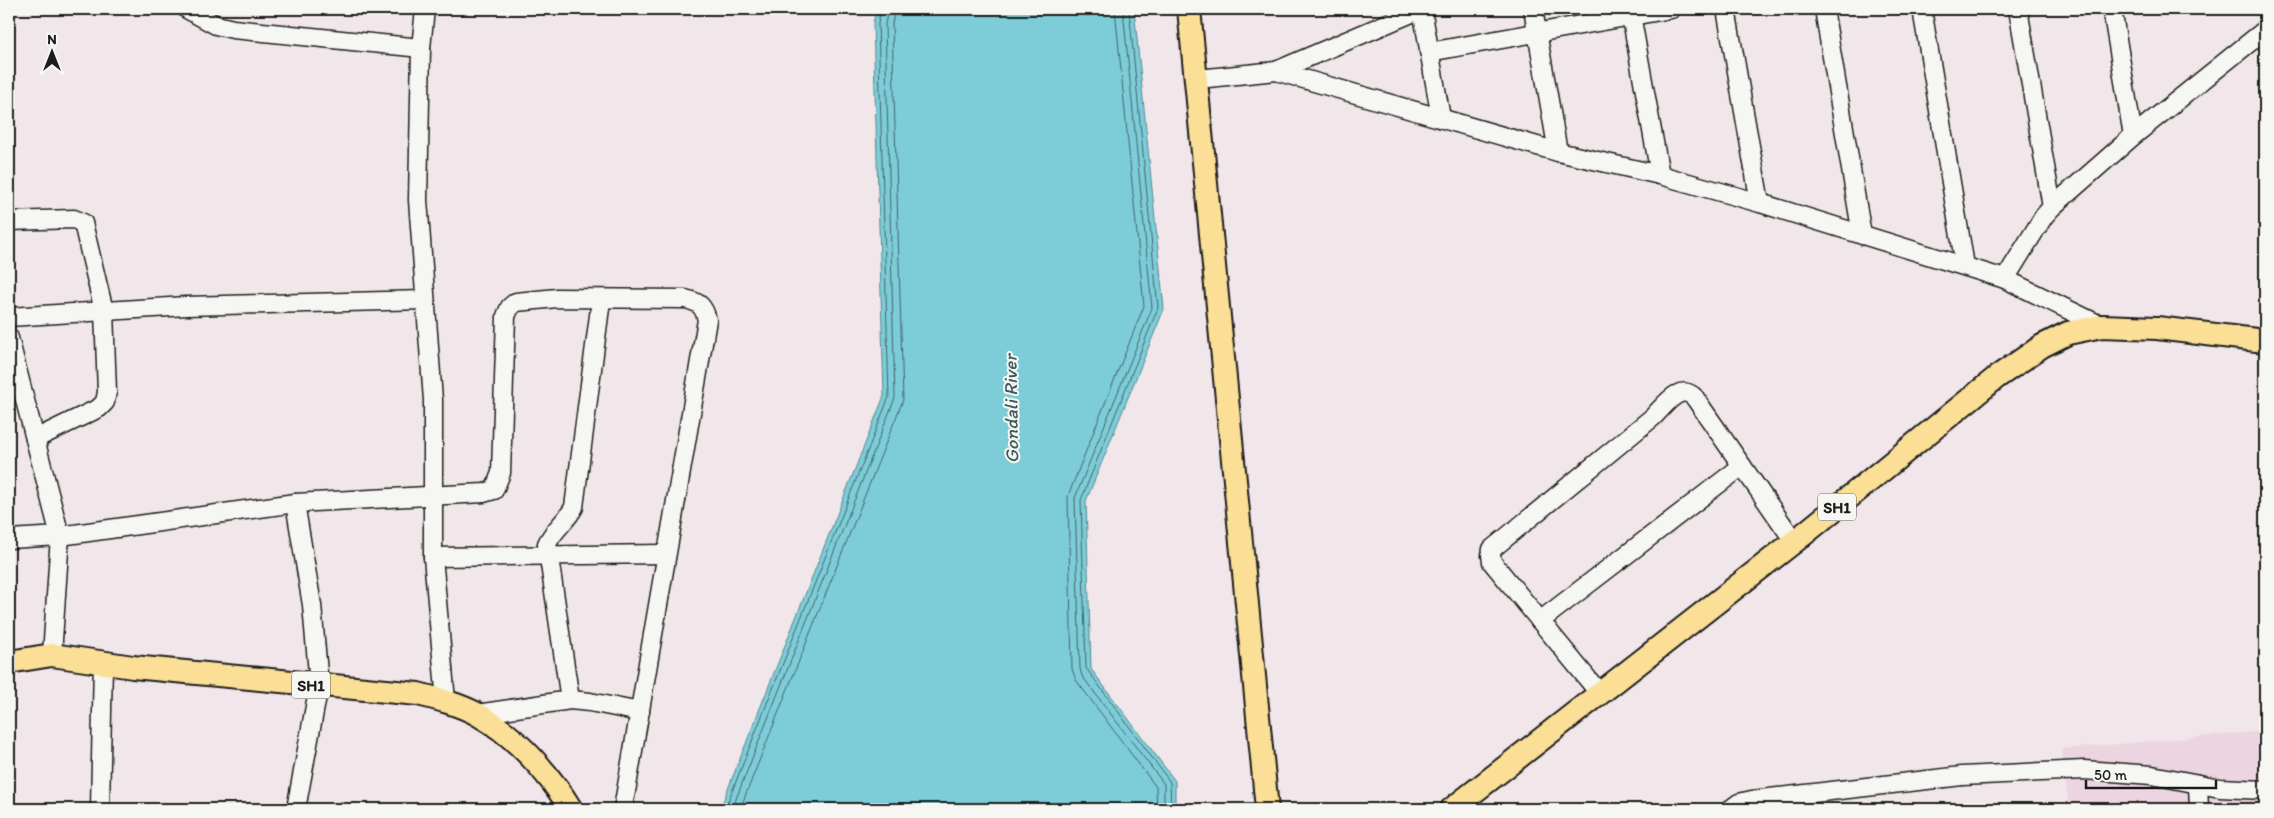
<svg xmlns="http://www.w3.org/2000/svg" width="2274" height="818" viewBox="0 0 2274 818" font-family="Itim,sans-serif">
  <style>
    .built { fill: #ecd5e0 }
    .water { fill: #7dcdd9; stroke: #56868d }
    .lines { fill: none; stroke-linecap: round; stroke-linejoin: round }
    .shore { stroke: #436368; stroke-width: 1 }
    .minor-casing { stroke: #1c1c1c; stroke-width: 21 }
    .major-casing { stroke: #1c1c1c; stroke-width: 26 }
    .minor { stroke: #f6f6f2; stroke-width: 18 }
    .major { stroke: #fbdf96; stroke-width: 22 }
    .labels { text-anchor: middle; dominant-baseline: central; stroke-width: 4; stroke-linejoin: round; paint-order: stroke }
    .shield { fill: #f6f6f2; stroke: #5d5d5c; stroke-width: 1 }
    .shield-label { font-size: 16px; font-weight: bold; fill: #1c1c1c }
    .water-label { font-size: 19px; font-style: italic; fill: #3e5a5e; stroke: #f6f6f2 }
  </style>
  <rect width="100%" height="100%" fill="#f1e7ea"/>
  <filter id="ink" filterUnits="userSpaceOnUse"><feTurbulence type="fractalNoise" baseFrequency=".02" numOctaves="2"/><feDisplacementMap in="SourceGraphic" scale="10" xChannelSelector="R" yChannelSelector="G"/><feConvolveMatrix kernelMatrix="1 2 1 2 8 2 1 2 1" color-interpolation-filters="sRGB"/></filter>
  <g filter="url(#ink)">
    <!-- built -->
    <path class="built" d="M2265,731V809H2069L2062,749Z"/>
    <!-- water -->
    <path class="water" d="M877,9H1134L1164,309L1086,501L1091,669L1175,781V809H720L884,396L873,22Z"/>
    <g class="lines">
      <!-- shore -->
      <g class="shore">
        <path d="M1115,9L1144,306L1068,496L1072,669L1076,680L1156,787L1157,809"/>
        <path d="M1123,9L1152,308L1075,498L1080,669L1082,676L1164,784V809"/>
        <path d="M1129,9L1158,308L1081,500L1086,668L1170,782L1171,809"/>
        <path d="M725,809L889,397L878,23L881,9"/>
        <path d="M732,809L895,398L885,24L888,9"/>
        <path d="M740,809L903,400L892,24L895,9"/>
      </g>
      <defs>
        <g id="minor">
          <path d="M187,9L216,25L233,29L421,48"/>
          <path d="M425,9L421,48L418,200L433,400V557L446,701"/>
          <path d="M1422,9L1441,118"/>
          <path d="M1533,9L1558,152"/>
          <path d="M1630,9L1660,175"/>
          <path d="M1726,9L1760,203"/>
          <path d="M1824,9L1862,235"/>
          <path d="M1922,9L1965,266"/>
          <path d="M2018,9L2052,207"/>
          <path d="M2112,9L2133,136"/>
          <path d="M1429,52L1671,9"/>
          <path d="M1276,71L1421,9"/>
          <path d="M1198,79L1276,71L1558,152L1660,175L1760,203L2005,279L2102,326"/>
          <path d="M9,221L74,219L83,223L104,311L107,392L105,402L99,408L35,439"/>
          <path d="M2005,279L2044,216L2052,207L2133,136L2265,30"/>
          <path d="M9,317L186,306L425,300"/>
          <path d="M9,338L60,536L52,655"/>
          <path d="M295,503L312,605L319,685L296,809"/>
          <path d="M9,539L60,536L295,503L484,493L494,490L501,473L506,316L510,307L516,302L557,298L685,299C699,302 704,306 707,320L623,809"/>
          <path d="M433,557L665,554"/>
          <path d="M1540,621L1742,466"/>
          <path d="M1601,695L1492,562L1491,555L1492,549L1653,417C1665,405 1680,382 1695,398L1794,541"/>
          <path d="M570,700L547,544C553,530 567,521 574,507L601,300"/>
          <path d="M477,714L570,700L590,702L640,712"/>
          <path d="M2198,784L2199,809"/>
          <path d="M100,809L103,662"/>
          <path d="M1731,809L1739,803L1752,800L1962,776L2084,770L2152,775L2220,788L2265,790"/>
        </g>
        <g id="major">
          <path d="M1189,9L1267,809"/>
          <path d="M9,662L52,655L133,667L418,694C438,699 458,704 477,714C515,735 548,772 571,809"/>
          <path d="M1452,809L1804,534L1997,377L2042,346L2068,333L2102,326L2157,328L2265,341"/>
        </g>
      </defs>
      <!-- minor casing -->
      <use href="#minor" class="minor-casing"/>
      <!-- major casing -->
      <use href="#major" class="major-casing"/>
      <!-- minor -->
      <use href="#minor" class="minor"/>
      <!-- major -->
      <use href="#major" class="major"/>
    </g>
  </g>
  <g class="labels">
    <!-- shield labels -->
    <g class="shield">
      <rect x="1818" y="493.5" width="38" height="27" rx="4"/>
      <rect x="292" y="671.5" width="38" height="27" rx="4"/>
    </g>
    <g class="shield-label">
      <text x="1837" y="507">SH1</text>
      <text x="311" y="685">SH1</text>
    </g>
    <!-- water labels -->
    <g class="water-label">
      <text transform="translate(1011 409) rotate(-91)">Gondali River</text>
    </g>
  </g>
  <!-- margin -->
  <rect width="2274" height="818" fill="none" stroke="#f6f6f2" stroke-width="30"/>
  <rect x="15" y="15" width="2244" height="788" fill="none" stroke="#1c1c1c" stroke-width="2" filter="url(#ink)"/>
  <!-- north arrow -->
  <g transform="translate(52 52)" stroke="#f6f6f2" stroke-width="4" paint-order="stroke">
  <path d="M0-4L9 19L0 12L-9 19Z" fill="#1c1c1c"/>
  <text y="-8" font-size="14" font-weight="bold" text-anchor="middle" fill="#1c1c1c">N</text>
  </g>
  <!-- scale -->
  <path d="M2086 780v8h130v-8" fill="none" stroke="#1c1c1c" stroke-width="2.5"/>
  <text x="2094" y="780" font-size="15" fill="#1c1c1c" stroke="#f6f6f2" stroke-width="4" paint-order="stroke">50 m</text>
</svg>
